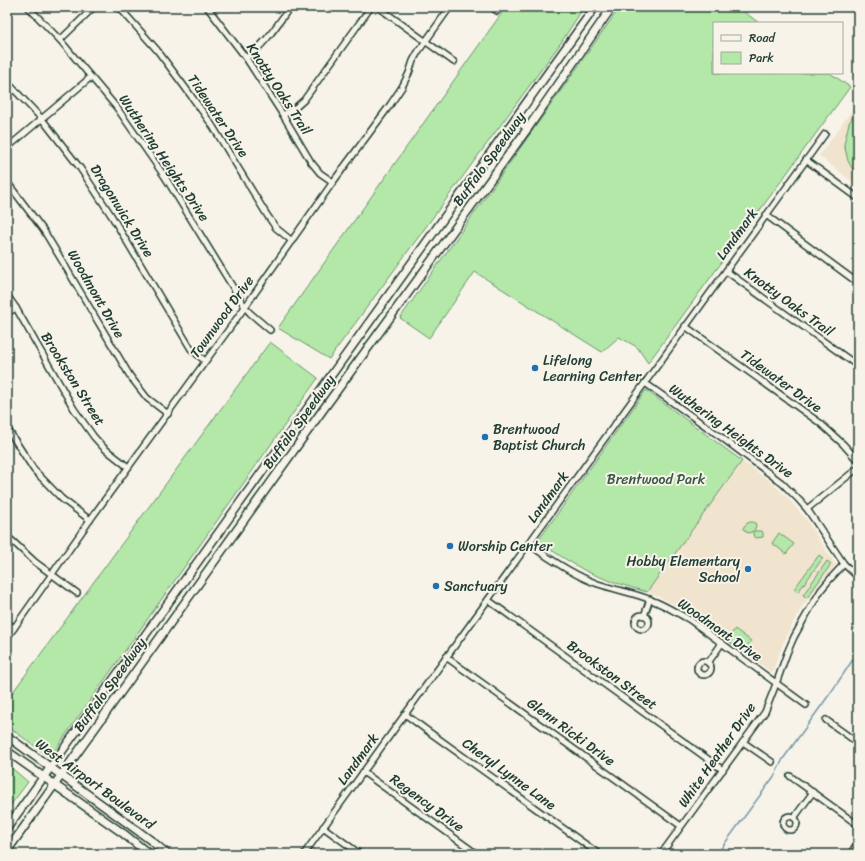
<svg xmlns="http://www.w3.org/2000/svg" width="865" height="861" viewBox="0 0 865 861" font-family="Sriracha,sans-serif">
  <style>
    .built { fill: #f1e4cf }
    .green { fill: #b4e8a9; stroke: #6a926e }
    .lines { fill: none; stroke-linecap: round; stroke-linejoin: round }
    .stream { stroke: #7599aa; stroke-width: 1.5 }
    .street-casing { stroke: #1f3d34; stroke-width: 8 }
    .secondary-casing { stroke: #1f3d34; stroke-width: 10 }
    .street { stroke: #f7f3e8; stroke-width: 5 }
    .secondary { stroke: #f7f3e8; stroke-width: 7 }
    .poi-dot { fill: #1f6fb2; stroke: #f7f3e8; stroke-width: 1.5 }
    .labels { text-anchor: middle; dominant-baseline: central; stroke-width: 4; stroke-linejoin: round; paint-order: stroke }
    .street-label { font-size: 14px; fill: #1f3d34; stroke: #f7f3e8 }
    .poi-label { font-size: 14px; fill: #1f3d34; stroke: #f7f3e8; text-anchor: start }
    .park-label { font-size: 14px; fill: #355746; stroke: #f7f3e8 }
  </style>
  <rect width="100%" height="100%" fill="#f7f3e8"/>
  <filter id="ink" filterUnits="userSpaceOnUse"><feTurbulence type="fractalNoise" baseFrequency=".025" numOctaves="2"/><feDisplacementMap in="SourceGraphic" scale="8" xChannelSelector="R" yChannelSelector="G"/><feConvolveMatrix kernelMatrix="1 2 1 2 8 2 1 2 1" color-interpolation-filters="sRGB"/></filter>
  <g filter="url(#ink)">
    <!-- built -->
    <g class="built">
      <path d="M858,102V186L819,156Z"/>
      <path d="M742,461L771,482L787,497L805,518L836,565L820,583L803,606L794,621L783,644L772,673L704,623L684,610L664,599L647,592Z"/>
    </g>
    <!-- green -->
    <g class="green">
      <path d="M506,7H584L560,44L329,359L278,328Z"/>
      <path d="M620,7H739V8L759,23H714V73H830L850,87L648,363L637,347L619,337L602,352L475,272L429,338L400,318Z"/>
      <path d="M858,108V179L848,161L844,144L849,123Z"/>
      <path d="M270,342L318,378L50,757L7,726V700Z"/>
      <path d="M646,390L742,461L647,592C626,586 605,580 586,571C569,562 554,552 538,541Z"/>
      <path d="M750,522H753L755,523L756,526L754,531H762L763,533V537L756,538L753,535V531L749,533L746,532L743,528L746,524Z"/>
      <path d="M779,533L794,544L786,554L772,543Z"/>
      <path d="M819,555L823,558L798,592L794,589Z"/>
      <path d="M827,561L831,564L807,598L803,595Z"/>
      <path d="M735,629L751,641L743,652L727,640Z"/>
      <path d="M7,764L28,782L7,810Z"/>
    </g>
    <g class="lines">
      <!-- stream -->
      <path class="stream" d="M717,854L775,775L783,759L834,688L858,652"/>
      <defs>
        <g id="street">
          <path d="M28,7L60,40L117,108L165,177L245,307L250,313L270,330"/>
          <path d="M119,7L157,50L184,86L212,125L237,166L267,215L276,228L292,241"/>
          <path d="M207,7L246,58L283,115L311,162L320,173L333,182"/>
          <path d="M378,7L454,62"/>
          <path d="M491,7L497,11"/>
          <path d="M60,40L94,7"/>
          <path d="M246,58C265,45 277,25 290,7"/>
          <path d="M7,82L42,119L80,168L111,215L191,349L205,361"/>
          <path d="M283,115L295,108L304,100L371,7"/>
          <path d="M7,148L91,77"/>
          <path d="M806,160L858,198"/>
          <path d="M7,182L44,231L61,259L130,376L147,398L168,414"/>
          <path d="M766,215L858,283"/>
          <path d="M726,271L858,366"/>
          <path d="M7,295L16,308L74,409L94,437L104,448L128,467"/>
          <path d="M7,313L16,308"/>
          <path d="M685,326L820,423L843,444L858,461"/>
          <path d="M645,383L721,437L782,483L799,500L807,509L844,564L858,577"/>
          <path d="M7,428L34,470L62,499L90,520"/>
          <path d="M807,509L858,468"/>
          <path d="M7,536L35,562L77,593"/>
          <path d="M528,544C551,559 573,575 598,584C616,590 634,593 651,600C665,605 677,613 690,620L806,705"/>
          <path d="M488,600L723,770"/>
          <circle cx="642" cy="622" r="7"/>
          <path d="M644,616L650,599"/>
          <path d="M7,623L14,628"/>
          <path d="M7,638L90,520L245,307L333,182L390,105L402,87L409,73L413,61L418,52L450,7"/>
          <path d="M446,657L681,826"/>
          <circle cx="704" cy="668" r="7"/>
          <path d="M708,663L722,643"/>
          <path d="M405,714L425,729L599,854"/>
          <path d="M826,720L858,743"/>
          <path d="M743,742L772,762"/>
          <path d="M363,772L477,854"/>
          <path d="M790,776L858,825"/>
          <circle cx="790" cy="823" r="7"/>
          <path d="M794,818L813,792"/>
          <path d="M323,827L360,854"/>
          <path d="M304,854L825,134"/>
          <path d="M661,854L765,712L776,684L787,653L794,637L804,619L821,590L831,578L844,564"/>
          <path d="M850,854L858,843"/>
        </g>
        <g id="secondary">
          <path d="M515,119L528,128"/>
          <path d="M7,736L130,825L153,842L167,854"/>
          <path d="M7,751L124,834L149,854"/>
          <path d="M7,828L595,7"/>
          <path d="M7,851L322,411L528,128L612,7"/>
        </g>
      </defs>
      <!-- street casing -->
      <use href="#street" class="street-casing"/>
      <!-- secondary casing -->
      <use href="#secondary" class="secondary-casing"/>
      <!-- street -->
      <use href="#street" class="street"/>
      <!-- secondary -->
      <use href="#secondary" class="secondary"/>
    </g>
  </g>
  <!-- markers -->
  <g class="poi-dot">
    <circle cx="535" cy="368" r="4"/>
    <circle cx="485" cy="437" r="4"/>
    <circle cx="450" cy="546" r="4"/>
    <circle cx="748" cy="569" r="4"/>
    <circle cx="436" cy="586" r="4"/>
  </g>
  <g class="labels">
    <!-- street labels -->
    <g class="street-label">
      <text transform="translate(279 89) rotate(57)">Knotty Oaks Trail</text>
      <text transform="translate(218 116) rotate(56)">Tidewater Drive</text>
      <text transform="translate(164 158) rotate(56)">Wuthering Heights Drive</text>
      <text transform="translate(489 159) rotate(-54)">Buffalo Speedway</text>
      <text transform="translate(122 211) rotate(58)">Dragonwick Drive</text>
      <text transform="translate(737 234) rotate(-54)">Landmark</text>
      <text transform="translate(96 294) rotate(60)">Woodmont Drive</text>
      <text transform="translate(789 302) rotate(36)">Knotty Oaks Trail</text>
      <text transform="translate(222 317) rotate(-54)">Townwood Drive</text>
      <text transform="translate(73 379) rotate(58)">Brookston Street</text>
      <text transform="translate(781 381) rotate(36)">Tidewater Drive</text>
      <text transform="translate(299 422) rotate(-54)">Buffalo Speedway</text>
      <text transform="translate(731 431) rotate(36)">Wuthering Heights Drive</text>
      <text transform="translate(548 497) rotate(-54)">Landmark</text>
      <text transform="translate(720 630) rotate(35)">Woodmont Drive</text>
      <text transform="translate(612 675) rotate(36)">Brookston Street</text>
      <text transform="translate(110 685) rotate(-54)">Buffalo Speedway</text>
      <text transform="translate(571 732) rotate(36)">Glenn Ricki Drive</text>
      <text transform="translate(717 755) rotate(-55)">White Heather Drive</text>
      <text transform="translate(358 759) rotate(-54)">Landmark</text>
      <text transform="translate(509 774) rotate(36)">Cheryl Lynne Lane</text>
      <text transform="translate(95 784) rotate(36)">West Airport Boulevard</text>
      <text transform="translate(427 803) rotate(36)">Regency Drive</text>
    </g>
    <!-- poi labels -->
    <g class="poi-label">
      <text x="543" y="360">Lifelong<tspan x="543" dy="16">Learning Center</tspan></text>
      <text x="493" y="429">Brentwood<tspan x="493" dy="16">Baptist Church</tspan></text>
      <text x="458" y="546">Worship Center</text>
      <text x="740" y="561" text-anchor="end">Hobby Elementary<tspan x="740" dy="16">School</tspan></text>
      <text x="444" y="586">Sanctuary</text>
    </g>
    <!-- park labels -->
    <g class="park-label">
      <text x="656" y="479">Brentwood Park</text>
    </g>
  </g>
  <!-- margin -->
  <rect width="865" height="861" fill="none" stroke="#f7f3e8" stroke-width="24"/>
  <rect x="12" y="12" width="841" height="837" fill="none" stroke="#1f3d34" stroke-width="1.5" filter="url(#ink)"/>
  <!-- legend -->
  <rect x="713" y="22" width="130" height="52" fill="#f7f3e8" stroke="#a1aaa0"/>
  <rect x="721" y="35" width="20" height="6" fill="#f7f3e8" stroke="#a1aaa0"/>
  <text x="749" y="42" font-size="12" fill="#1f3d34">Road</text>
  <rect x="721" y="52" width="20" height="12" fill="#b4e8a9" stroke="#a1aaa0"/>
  <text x="749" y="62" font-size="12" fill="#1f3d34">Park</text>
</svg>
